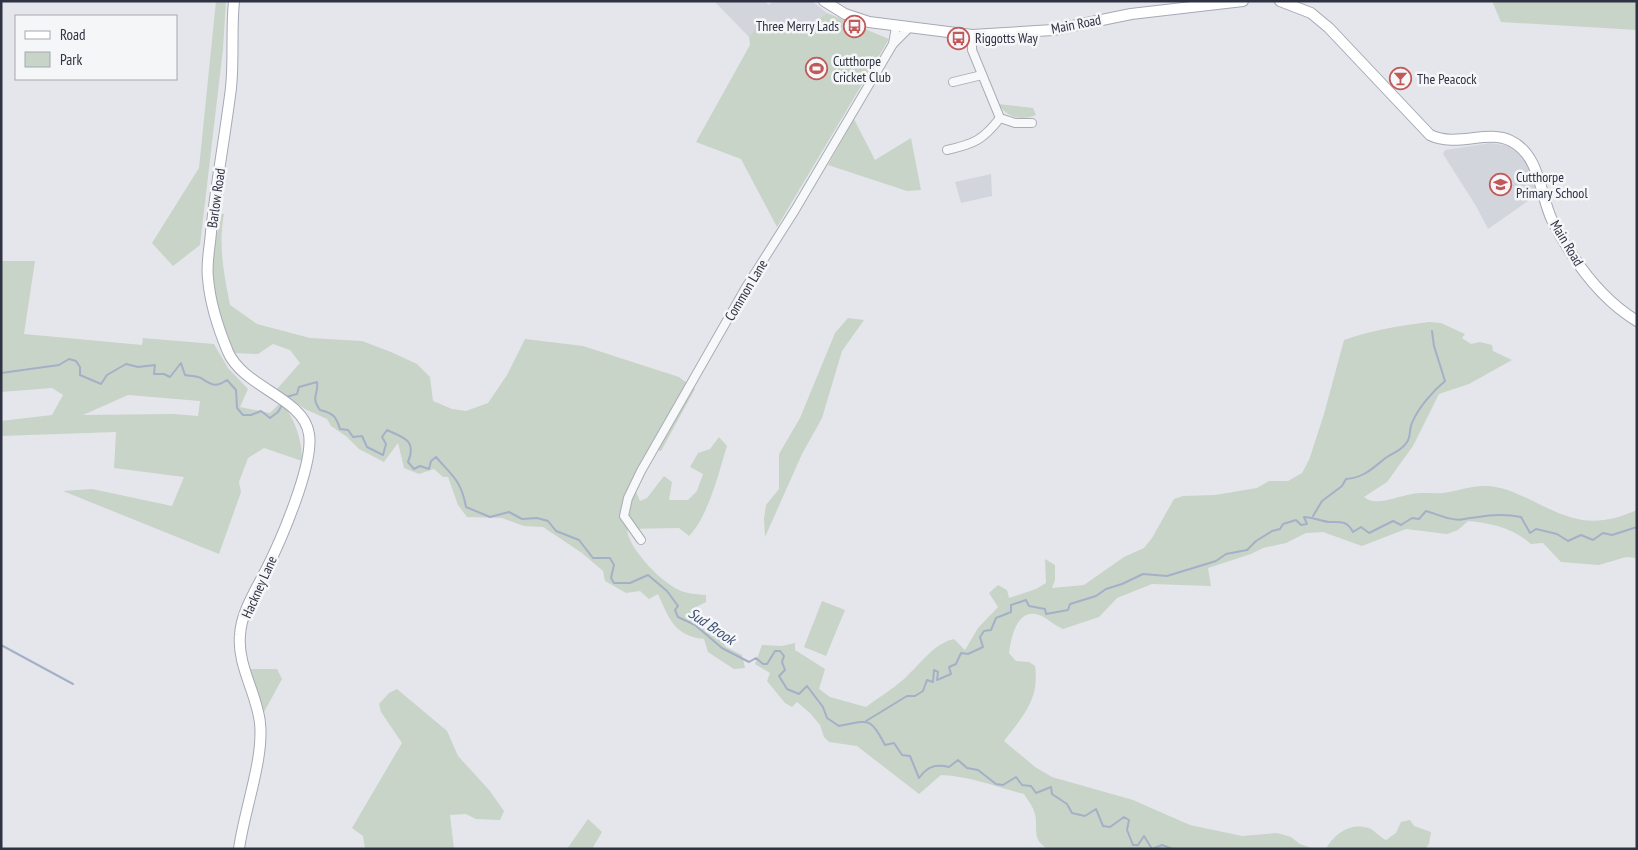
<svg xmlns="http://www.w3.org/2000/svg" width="1638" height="850" viewBox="0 0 1638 850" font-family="'PT Sans Narrow',sans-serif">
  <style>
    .built { fill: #d3d5dd }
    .green { fill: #c8d4c7; fill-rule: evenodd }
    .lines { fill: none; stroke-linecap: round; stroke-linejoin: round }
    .stream { stroke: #a4b0c7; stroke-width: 2 }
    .minor-casing { stroke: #aaacb5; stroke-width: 10 }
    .major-casing { stroke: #a5a9b5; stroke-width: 12 }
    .minor { stroke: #f7f8fa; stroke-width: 8 }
    .major { stroke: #fff; stroke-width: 10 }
    .labels { text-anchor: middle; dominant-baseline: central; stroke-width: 5; stroke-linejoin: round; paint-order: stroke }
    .street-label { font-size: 14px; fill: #2e3242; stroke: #f5f6f8 }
    .poi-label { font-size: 14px; fill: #2e3242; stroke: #f5f6f8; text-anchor: start }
    .water-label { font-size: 15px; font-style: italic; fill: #3c4c71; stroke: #f5f6f8 }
  </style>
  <rect width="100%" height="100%" fill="#e5e6eb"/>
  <!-- built -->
  <g class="built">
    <path d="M764,1L769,5L772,1H812L827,13L803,29L782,32L763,18L749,37L715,2Z"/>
    <path d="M1490,143L1510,146L1524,158L1533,177L1538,194L1488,229L1476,206L1443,154L1445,150Z"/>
    <path d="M991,174L992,196L961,203L955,182Z"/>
  </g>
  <!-- green -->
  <g class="green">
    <path d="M216,1H226L223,49L200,245L173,266L152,243L199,168Z"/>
    <path d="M1492,1H1637V30L1501,22Z"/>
    <path d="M827,13L889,39L777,227L741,159L696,142L750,45L749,37L763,18L782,32L803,29Z"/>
    <path d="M998,104L1033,108L1036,115C1021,121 1008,118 998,104Z"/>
    <path d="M854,119L875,160L911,138L921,190L907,191L828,165Z"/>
    <path d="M221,214H224C218,245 224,275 230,305L257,324L310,338L362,341L391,352L417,364L430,377L433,401L452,409L466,411L488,403L507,375L525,339L583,346L679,377L695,389L661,451L649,448L633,485L640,501L647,498L664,476L672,482L669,500H688L697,491L703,474L690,467L698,453L710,449L719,437L727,446C719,472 708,517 689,536L679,528L627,529C628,548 661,582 679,590C686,594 697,594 706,595V602L690,610L717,634L726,647L742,655L745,668L734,669L717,658L708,652L704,639C674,636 669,618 658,594L649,599L640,591L626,593L605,581L603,571L582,553L543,527L524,526L502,518L467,517L458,505L448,477H443L434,469L419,474L404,468L398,443L384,462L359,449L347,437L331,426L327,419L305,409L277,389L300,363L290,350L273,344L258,354L234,353C225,329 214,301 213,275C212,254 217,234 221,214Z"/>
    <path d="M1,261H35L24,334L142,345L143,338L214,344L228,368L248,389L240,407L270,413L281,402C295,419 302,439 302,461L264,448L248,458L239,482L241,492L219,554L63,491L92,489L172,506L184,477L114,468L116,432L1,436V421L52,415L63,395L52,388L1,392ZM128,395L200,401L198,416L174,414L83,415Z"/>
    <path d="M848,318L864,320L842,351L822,418L802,454L765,537L764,519L766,505L779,489V454L800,418L835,333Z"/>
    <path d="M1429,322L1441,323L1465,334L1462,338L1471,344L1480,342L1492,345L1493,351L1512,360L1469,384L1439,394L1413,446L1387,482L1364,497C1375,507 1399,496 1412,494C1422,492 1433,494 1443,493C1457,491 1473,485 1488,486C1505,487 1520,495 1535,502C1574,522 1596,528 1637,510V558L1626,557L1599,565L1561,562L1543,543L1531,544C1513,528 1491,523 1468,521L1458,530L1447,534L1406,529L1362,546L1323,532L1306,533L1286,543L1263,548L1251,554L1208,568L1211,586L1152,584L1117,598L1099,617L1063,629C1055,626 1046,617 1039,615C1017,607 1011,638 1009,653L1016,661L1029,662L1035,666C1040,700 1022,717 1004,741L1035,767L1052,777L1133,800L1190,825L1242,836L1277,833L1291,837L1300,844L1314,849H1049C1029,840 1040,827 1034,811C1032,805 1027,799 1024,794C996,787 970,776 941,775L919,794L857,746L829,742L824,737L820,725L810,713L797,702L792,707L785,703L767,681L770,673L755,664L762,645L782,646L795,643V650L825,669L819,689L830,697L866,707C880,696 897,687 909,674C924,660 934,644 954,639L965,650L978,628L998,607L989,593L998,585L1007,590L1009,598L1036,589L1046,583L1045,559L1055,565V580L1052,588L1084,585L1124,557L1144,548L1152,538L1174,499L1183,496L1215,495L1257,488L1269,481H1288L1302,473L1309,460L1324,414L1344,340C1372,330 1399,326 1429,322Z"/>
    <path d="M822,601L845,610L826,656L804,647Z"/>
    <path d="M250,669H277L282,679L264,712Z"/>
    <path d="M397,689L447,731L458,756L489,790L504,811L500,820L476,819L466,814L450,815L454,849H365L363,836L352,828L402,743L381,712L379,704L389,693Z"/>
    <path d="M588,819L602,832L592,849H567Z"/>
    <path d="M1410,820L1414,826L1431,832L1429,844L1425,849H1326C1334,834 1350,822 1369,828C1374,830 1380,837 1386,840L1396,833L1401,822Z"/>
  </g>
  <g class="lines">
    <!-- stream -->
    <g class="stream">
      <path d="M1,373L59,365L69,359L76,361L80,367V375L101,384L107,375L126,364L138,367L155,365L154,374H164L170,377L181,363L185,375C190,376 197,376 201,378C212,385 215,388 227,380L236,390L237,408L243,415H251L261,411L270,418L278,412L282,405"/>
      <path d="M286,397L297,394L299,387L317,382C319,395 310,396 320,410C333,413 336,416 340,429L348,430L353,437L362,436L367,447L383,455L386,444L382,437L387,430C404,438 417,440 408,462L414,469L420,466L429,469L431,461L436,457C453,477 461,480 466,507L490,517L509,512L522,519L537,518L548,521L556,531L579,540L593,558H610L614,565L611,578L614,583H630L648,575L667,591L678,606L675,610L678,617L695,625L722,648L749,662L756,658L763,664H767L775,651H780L784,656L782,662L785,670L779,676L787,689L799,694L807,686L823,707L827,718L839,726C870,720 870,717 885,745L894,743L902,755L910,756L919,778C928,766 935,764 949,767L958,760L967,768L978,770L996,784L1003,785L1016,777L1022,785L1031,786L1036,793L1051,787L1052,794L1067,804L1072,813L1085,816L1096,809L1103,826L1110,827L1124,817L1129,820L1127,830L1133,845H1138L1144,836L1152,849"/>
      <path d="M1313,516L1322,501L1342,486L1346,479C1362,478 1371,470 1383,460C1391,453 1401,452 1407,442C1411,437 1409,429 1412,423C1418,408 1433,391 1445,381L1434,346L1432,331"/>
      <path d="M1,645L73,684"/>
      <path d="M866,721L907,696H915L923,691L927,680L933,682L934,670L938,672L937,680L951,674L949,667L956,664L961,653L968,654L983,647L980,637L984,631L991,630L996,618L1011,612V605L1026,600L1029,606L1045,609L1046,614L1068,610L1070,604L1096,596L1106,589L1122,584L1143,574L1167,576L1216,561L1226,554L1247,550L1256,541L1272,531L1280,529L1283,524L1296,520L1301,525L1307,524L1304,517C1313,517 1320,521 1329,522C1340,522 1347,520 1353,532L1361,527L1369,533L1393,521L1401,525L1412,518L1419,519L1426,511C1437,514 1453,522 1464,519C1484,516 1500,513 1521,517L1530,533L1536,529L1557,534L1568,541L1581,535L1593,540L1603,533L1612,535L1637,527"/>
      <path d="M1152,849L1162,845L1173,849"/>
    </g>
    <defs>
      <g id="minor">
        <path d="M972,35V50L1000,118L1015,123H1032"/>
        <path d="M893,44L909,28"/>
        <path d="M953,82L982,75"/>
        <path d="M947,150C974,144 983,140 1000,118"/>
        <path d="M641,540L624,516L628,498L641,471L745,289L795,210L893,44L896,27"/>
      </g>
      <g id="major">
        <path d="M234,1C231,30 234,59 231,88C225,136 216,184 211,232C210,247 206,263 208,278C210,304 218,328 228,352C244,388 304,398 309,434C314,464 281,540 267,568C257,588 241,612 240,635C237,665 257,694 260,723C264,759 244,811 239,849"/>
        <path d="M824,1L845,14L869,22L972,35L1053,30L1131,14L1243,1"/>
        <path d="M1280,1L1311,13L1329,28L1430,135C1457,148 1487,129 1511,141C1540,155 1540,195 1552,220C1572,259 1599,298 1637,321"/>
      </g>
    </defs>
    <!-- minor casing -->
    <use href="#minor" class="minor-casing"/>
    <!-- major casing -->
    <use href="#major" class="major-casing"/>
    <!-- minor -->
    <use href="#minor" class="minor"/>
    <!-- major -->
    <use href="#major" class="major"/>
  </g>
  <!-- icons -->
  <defs>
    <symbol id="bus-ring" viewBox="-11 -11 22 22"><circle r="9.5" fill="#f5f6f8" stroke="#c15959" stroke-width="1.5"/><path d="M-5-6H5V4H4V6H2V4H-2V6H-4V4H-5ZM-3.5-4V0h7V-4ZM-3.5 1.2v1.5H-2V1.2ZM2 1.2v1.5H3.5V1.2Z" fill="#c15959"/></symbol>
    <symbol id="stadium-ring" viewBox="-11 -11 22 22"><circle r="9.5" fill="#f5f6f8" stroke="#c15959" stroke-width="1.5"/><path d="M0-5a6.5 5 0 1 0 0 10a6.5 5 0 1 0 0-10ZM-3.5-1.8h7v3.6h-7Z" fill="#c15959"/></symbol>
    <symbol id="bar-ring" viewBox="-11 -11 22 22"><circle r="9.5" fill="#f5f6f8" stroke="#c15959" stroke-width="1.5"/><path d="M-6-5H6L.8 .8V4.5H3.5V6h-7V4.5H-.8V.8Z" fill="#c15959"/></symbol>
    <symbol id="school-ring" viewBox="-11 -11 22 22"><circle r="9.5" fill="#f5f6f8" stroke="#c15959" stroke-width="1.5"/><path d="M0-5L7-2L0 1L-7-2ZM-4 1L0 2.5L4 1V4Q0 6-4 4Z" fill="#c15959"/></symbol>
  </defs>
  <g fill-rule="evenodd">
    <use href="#bus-ring" x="842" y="14" width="25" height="25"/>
    <use href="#bus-ring" x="946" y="26" width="25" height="25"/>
    <use href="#stadium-ring" x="804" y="56" width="25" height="25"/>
    <use href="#bar-ring" x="1388" y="66" width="25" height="25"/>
    <use href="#school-ring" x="1488" y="172" width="25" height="25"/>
  </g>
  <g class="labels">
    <!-- street labels -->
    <g class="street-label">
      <text transform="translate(1076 24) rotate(-11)">Main Road</text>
      <text transform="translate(216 198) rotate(-82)">Barlow Road</text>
      <text transform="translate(1567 243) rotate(59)">Main Road</text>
      <text transform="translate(746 290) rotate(-59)">Common Lane</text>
      <text transform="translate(259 587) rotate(-66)">Hackney Lane</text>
    </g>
    <!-- poi labels -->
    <g class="poi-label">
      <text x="839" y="26" text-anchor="end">Three Merry Lads</text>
      <text x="975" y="38">Riggotts Way</text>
      <text x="833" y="61">Cutthorpe<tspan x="833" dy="16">Cricket Club</tspan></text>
      <text x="1417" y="79">The Peacock</text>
      <text x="1516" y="177">Cutthorpe<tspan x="1516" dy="16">Primary School</tspan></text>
    </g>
    <!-- water labels -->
    <g class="water-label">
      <text transform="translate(712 626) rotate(34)">Sud Brook</text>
    </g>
  </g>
  <!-- border -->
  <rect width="1638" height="850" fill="none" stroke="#2e3242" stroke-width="5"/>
  <!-- legend -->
  <rect x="15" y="15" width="162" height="65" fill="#f5f6f8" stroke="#a5a8af"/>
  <rect x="25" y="31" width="25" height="8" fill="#ffffff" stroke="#a5a8af"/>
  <text x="60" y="40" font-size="15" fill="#2e3242">Road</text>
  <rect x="25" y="52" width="25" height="15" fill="#c8d4c7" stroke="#a5a8af"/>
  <text x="60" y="65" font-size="15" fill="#2e3242">Park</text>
</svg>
